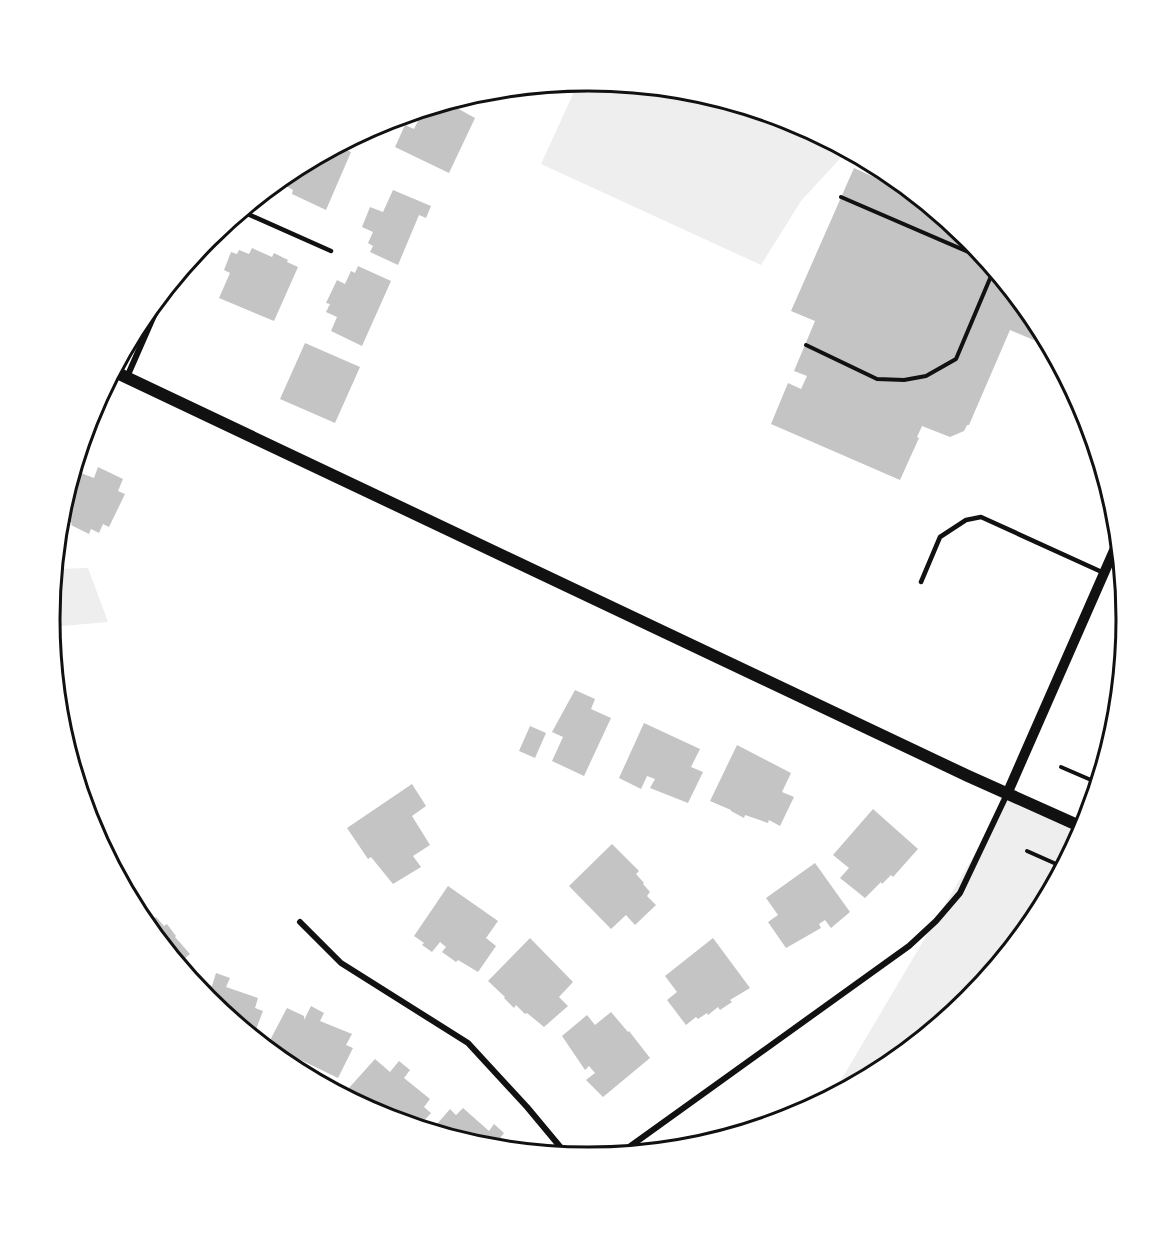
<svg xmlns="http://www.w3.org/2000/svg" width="1176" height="1238" viewBox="0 0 1176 1238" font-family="Mulish,sans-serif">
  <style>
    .green { fill: #eee }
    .building { fill: #c4c4c4 }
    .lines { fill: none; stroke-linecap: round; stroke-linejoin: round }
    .path { stroke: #111; stroke-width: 4 }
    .service { stroke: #111; stroke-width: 4.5 }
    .minor { stroke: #111; stroke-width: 6 }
    .tertiary { stroke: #111; stroke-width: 10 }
    .secondary { stroke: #111; stroke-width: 12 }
    .rim { fill: none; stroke: #111; stroke-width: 3 }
  </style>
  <rect width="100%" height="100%" fill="#fff"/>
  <!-- green -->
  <g class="green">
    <path d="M579,81H588L693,91L794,122L848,150L801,201L761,265L541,164Z"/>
    <path d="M88,568L108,622L50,627L54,569Z"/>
    <path d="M1009,796L1084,829L1036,918L969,1000L887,1067L831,1097Z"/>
  </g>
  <!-- building -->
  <g class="building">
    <path d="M446,102L475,118L449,173L395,147L405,125L414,129L418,121L412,119L415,111Z"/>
    <path d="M337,146L351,152L326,210L292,194L293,190L277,181L289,171Z"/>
    <path d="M854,168L898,188L901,182L969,238L1036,320L1046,339L1039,336L1036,341L1010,330L969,425H967L964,431L950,437L922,426L917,437L919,438L900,480L771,424L788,383L801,389L807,376L794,371L815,321L791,311Z"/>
    <path d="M393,190L431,206L426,218L419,215L398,265L370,252L373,246L368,243L373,232L362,227L370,207L383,212Z"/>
    <path d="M252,248L272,257L274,253L288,260L287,262L298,267L274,321L219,298L230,273L224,270L231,252L237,254L239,250L249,254Z"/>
    <path d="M358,266L391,281L362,346L331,331L337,317L326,312L330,304L326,303L337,280L345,284L351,271L355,273Z"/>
    <path d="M305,343L360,367L335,423L280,399Z"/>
    <path d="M98,467L123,479L118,491L125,494L109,527L103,524L99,533L91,529L89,534L71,525L72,523L64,519L63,523L59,522L73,470L94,478Z"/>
    <path d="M575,690L595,699L591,709L611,718L584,776L552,761L563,737L552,732Z"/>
    <path d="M644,723L700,749L691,767L703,772L688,803L650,788L655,779L647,776L641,789L619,778Z"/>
    <path d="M530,726L546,733L535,758L519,751Z"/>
    <path d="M737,745L791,773L782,792L794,797L780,826L769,820L768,823L745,815L744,818L731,811V810L710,801Z"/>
    <path d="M412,784L426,806L412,816L430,845L413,856L421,867L393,884L371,857L368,859L347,828Z"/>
    <path d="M873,809L918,849L893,877L891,875L882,884L881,882L865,898L840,878L849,868L833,855Z"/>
    <path d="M612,844L639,871L636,874L644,883L643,884L650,892L647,896L656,905L635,925L626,915L611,929L569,886Z"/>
    <path d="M815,863L850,912L831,928L825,920L819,924L821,928L786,948L768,922L778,915L766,898Z"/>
    <path d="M448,886L498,921L486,938L496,946L478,972L458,960L456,962L442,952L446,947L440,942L432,952L422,945L424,943L414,936Z"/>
    <path d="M138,902L146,911L147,910L154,918L156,917L164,926L167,924L176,936L175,937L190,954L178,964L140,918L133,905Z"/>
    <path d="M530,938L573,982L559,997L568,1006L544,1027L527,1013L525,1014L516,1005L514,1008L504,998L505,997L488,981Z"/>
    <path d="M713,938L750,988L730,1000L732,1002L720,1010L718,1007L708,1015L707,1013L698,1019L696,1017L686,1025L667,1000L677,992L665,976Z"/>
    <path d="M216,973L230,978L226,987L258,998L255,1008L263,1011L253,1037L207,1000L192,981L193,979L212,986Z"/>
    <path d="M311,1006L324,1013L320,1021L352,1034L346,1045L353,1048L338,1078L268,1044L287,1008L304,1016V1020Z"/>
    <path d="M611,1012L628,1032L629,1031L650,1058L603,1097L586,1080L595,1073L589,1066L585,1070L562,1036L587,1015L595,1025Z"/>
    <path d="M375,1059L390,1072L399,1061L410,1070L404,1078L430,1099L424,1107L431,1113L418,1127L376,1113L373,1111L374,1110L348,1089Z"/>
    <path d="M463,1108L489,1131L494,1124L504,1133L495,1145L496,1146L499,1144L505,1149L483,1147L431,1131L450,1109L456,1115Z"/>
  </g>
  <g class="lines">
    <!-- path -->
    <g class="path">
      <path d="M841,197L987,260"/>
      <path d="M806,345L877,379L904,380L926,376L956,359L994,269"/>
      <path d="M1061,767L1098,783"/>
      <path d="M1027,851L1063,867"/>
    </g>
    <!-- service -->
    <g class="service">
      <path d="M463,97L473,102"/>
      <path d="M241,211L331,251"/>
      <path d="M921,582L940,537L966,520L981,517L1104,573"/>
    </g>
    <!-- minor -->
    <g class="minor">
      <path d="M127,377L166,288"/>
      <path d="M300,922L341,963L468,1043L527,1107L567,1155"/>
      <path d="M618,1155L909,946L936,921L960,893L1007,794"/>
    </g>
    <!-- tertiary -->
    <path class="tertiary" d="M1007,794L1119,539"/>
    <!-- secondary -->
    <path class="secondary" d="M113,371L968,776L1084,828"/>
  </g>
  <!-- crop -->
  <path d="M0 0H1176V1238H0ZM60 619a528 528 0 1 1 1056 0a528 528 0 1 1-1056 0Z" fill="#fff" fill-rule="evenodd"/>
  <path class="rim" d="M60 619a528 528 0 1 1 1056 0a528 528 0 1 1-1056 0Z"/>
</svg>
